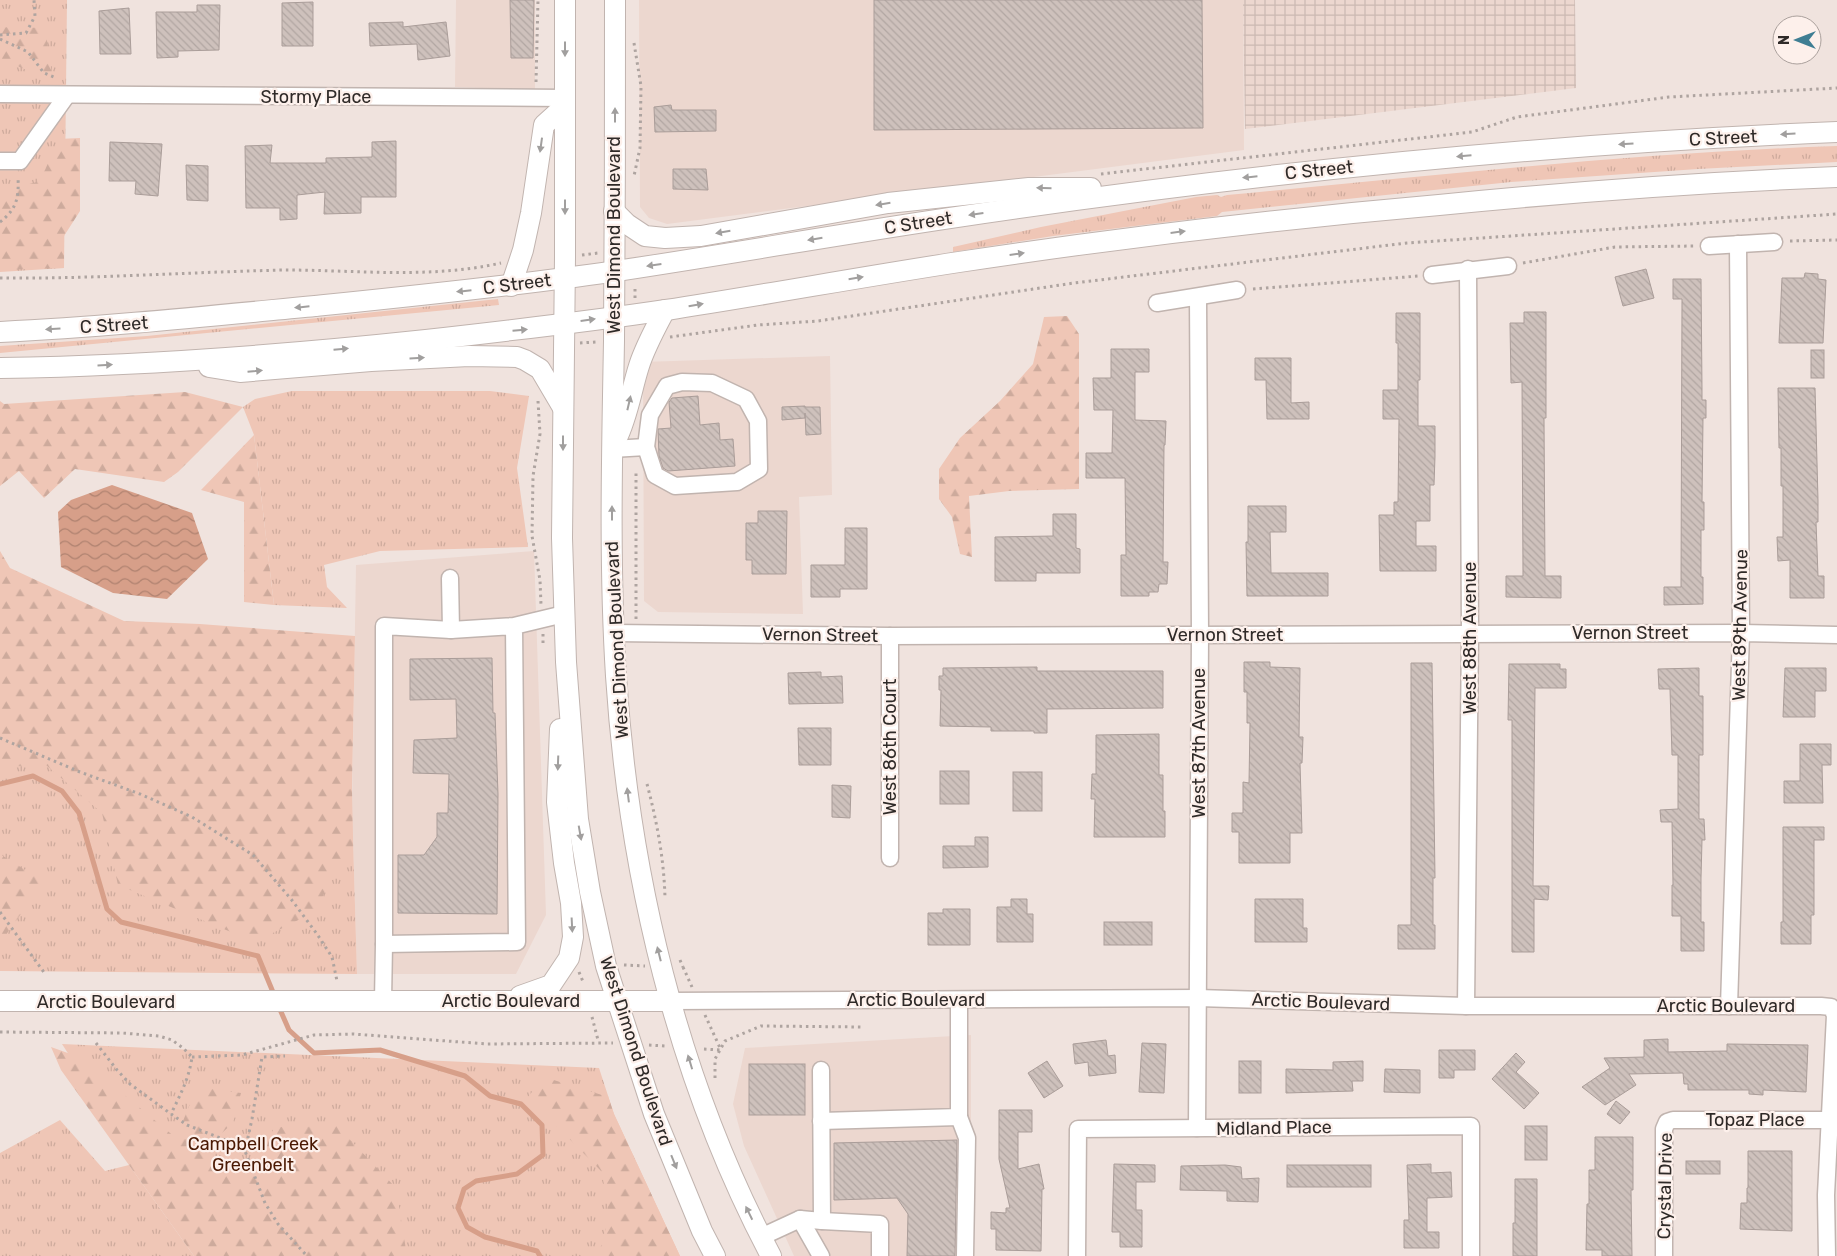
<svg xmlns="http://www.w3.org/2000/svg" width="1837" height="1256" viewBox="0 0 1837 1256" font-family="Rubik,sans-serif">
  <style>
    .built { fill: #ecd7cf }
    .industrial { fill: url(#industrial-grid) }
    .grass { fill: url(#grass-tufts) }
    .forest { fill: url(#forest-firs) }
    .pitch { fill: #efc6b6 }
    .water { fill: url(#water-waves) }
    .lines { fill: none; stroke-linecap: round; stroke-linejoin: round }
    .stream { stroke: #d79f89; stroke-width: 5 }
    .building { fill: url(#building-back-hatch); stroke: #aa9d99 }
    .minor-casing { stroke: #c1b4af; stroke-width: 19 }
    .major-casing { stroke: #c1b4af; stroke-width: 22 }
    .path { stroke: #aea4a0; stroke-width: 3; stroke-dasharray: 2.5 4; stroke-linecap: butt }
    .minor { stroke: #fff; stroke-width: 16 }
    .major { stroke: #fff; stroke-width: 20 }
    .oneway { fill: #a19f9e }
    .labels { text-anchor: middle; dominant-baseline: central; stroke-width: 4.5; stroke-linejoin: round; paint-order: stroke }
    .street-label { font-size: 18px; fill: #2f2a28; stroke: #fdf0eb }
    .park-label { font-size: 18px; fill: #4a1802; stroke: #fdf0eb }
  </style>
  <defs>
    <pattern id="industrial-grid" width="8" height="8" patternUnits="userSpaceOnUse" patternTransform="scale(1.25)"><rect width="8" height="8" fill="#ecd7cf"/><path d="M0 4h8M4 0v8" fill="none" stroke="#cbb9b2"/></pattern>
    <pattern id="grass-tufts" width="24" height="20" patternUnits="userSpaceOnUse" patternTransform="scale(1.25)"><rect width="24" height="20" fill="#efc6b6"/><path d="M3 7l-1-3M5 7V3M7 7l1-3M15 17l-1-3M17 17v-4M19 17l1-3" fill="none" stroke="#cdaa9c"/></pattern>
    <pattern id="forest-firs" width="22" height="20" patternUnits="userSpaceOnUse" patternTransform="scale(1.25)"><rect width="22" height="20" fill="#efc6b6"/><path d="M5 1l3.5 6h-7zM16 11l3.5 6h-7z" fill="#cdaa9c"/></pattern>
    <pattern id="water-waves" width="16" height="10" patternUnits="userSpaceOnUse" patternTransform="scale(1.25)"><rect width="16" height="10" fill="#d79f89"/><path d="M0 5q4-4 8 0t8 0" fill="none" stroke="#af8270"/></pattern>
    <pattern id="building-back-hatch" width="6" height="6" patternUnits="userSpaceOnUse" patternTransform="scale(1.25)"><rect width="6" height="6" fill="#cec1bc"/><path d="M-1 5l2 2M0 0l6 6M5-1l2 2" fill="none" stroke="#b1a6a2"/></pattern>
  </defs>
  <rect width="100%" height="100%" fill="#f0e3de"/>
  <!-- built -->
  <g class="built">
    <path d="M456,0H535V90L455,87Z"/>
    <path d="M639,0H1243L1244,150L667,224L649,218L640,207Z"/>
    <path d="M830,356L832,495L799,497L803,614L658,612L644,601L643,362Z"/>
    <path d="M534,551L546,915L516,974H357L352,804L356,565Z"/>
    <path d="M971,1035V1256H794L744,1146L733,1104L745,1048Z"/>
  </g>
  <!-- industrial -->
  <path class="industrial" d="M1243,0H1575L1576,88L1245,129Z"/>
  <!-- grass -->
  <g class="grass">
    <path d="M0,0H67L64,268L0,272Z"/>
    <path d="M1837,146V162L1698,169L1511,182L1222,212L1217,216L1053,236L953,252V247L1041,227L1196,197L1217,195L1221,197L1227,195C1430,176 1633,153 1837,146Z"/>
    <path d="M498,299L499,305L0,353V346L147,336Z"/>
    <path d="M292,391H490L529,396L517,468L528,547L380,551L324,565L327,587L347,608L274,605L254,435L243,407L255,399Z"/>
    <path d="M0,600L352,804L357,974L0,971Z"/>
    <path d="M62,1044L599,1068L614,1114L680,1256H198Z"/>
    <path d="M60,1120L105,1171L129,1165L194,1256H0V1153Z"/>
  </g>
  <!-- forest -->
  <g class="forest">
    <path d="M0,27L28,28L45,27L53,81L36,77L33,73L0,58Z"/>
    <path d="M80,138V211L64,236V268L0,270V190H6L37,182L45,170L58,139Z"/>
    <path d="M1067,316L1079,334V489L1009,491L969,496L972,557L960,554L952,517L939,499V469L960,438L1000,401L1033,364L1044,317Z"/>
    <path d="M185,392L243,407L178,472L164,482L75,469L44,498L19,471L0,486V401L4,404Z"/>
    <path d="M254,435L274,605L244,602V502L201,490Z"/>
    <path d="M0,551L10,568L124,621L200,624L355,636L352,787L353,857L329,883L316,911L255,942L118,885L102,813L46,765L0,767Z"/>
    <path d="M0,854L44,882L0,943Z"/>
    <path d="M51,1047L79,1057L176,1138L197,1087L241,1093L233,1123L205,1148L236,1175L258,1170L274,1127L337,1126L396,1188L407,1256H194L61,1070Z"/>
    <path d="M544,1077L602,1095L608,1096L614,1114L680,1256H598L609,1218L602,1172L528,1097Z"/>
  </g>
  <!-- pitch -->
  <rect class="pitch" x="0" y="0" width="29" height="4"/>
  <!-- water -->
  <path class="water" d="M112,485L192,513L208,559L167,599L113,593L61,567L58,512L71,500Z"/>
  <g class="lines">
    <!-- stream -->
    <g class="stream">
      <path d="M0,784L33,776L62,791L79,813L107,909L121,922L258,956L275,997"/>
      <path d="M278,1005L289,1030L314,1053L380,1050L465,1076L490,1096L521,1104L542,1125L543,1155L517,1174L476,1181L464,1189L458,1208L467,1227L485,1237L537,1251L540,1256"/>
    </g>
  </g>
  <!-- building -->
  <g class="building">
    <path d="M510,0H534L533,58H511Z"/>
    <path d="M874,0H1202L1203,128L874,130Z"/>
    <path d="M313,2V46H282V3Z"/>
    <path d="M197,5H220L219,50L178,51V57L157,58L156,12H197Z"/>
    <path d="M129,8L131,54H100L99,11Z"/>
    <path d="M403,22V27L446,22L450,56L418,60L417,44L370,46L369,23Z"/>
    <path d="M671,105L672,110H716V131L655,132L654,107Z"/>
    <path d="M396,141V197H361V213L324,214L325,192L297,195V219L280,220V208H246L245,146L272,145L270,163H326V158L372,157V142Z"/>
    <path d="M110,142L162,144L158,196L135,194L136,181H109Z"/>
    <path d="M186,165L208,166V201L187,200Z"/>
    <path d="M673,169H706L708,190L673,189Z"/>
    <path d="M1646,269L1654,298L1623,306L1615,277Z"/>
    <path d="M1805,273L1818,274V279L1826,280L1823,343H1779L1782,278H1804Z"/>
    <path d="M1673,279H1701L1702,389V400H1706V418H1703L1702,502H1704V530H1701V577H1703V604L1664,605V587H1681L1682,299H1673Z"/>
    <path d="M1524,312H1546V418H1544L1545,576H1561V598L1506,597V576H1523L1522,382L1511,383L1510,323H1524Z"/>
    <path d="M1396,313H1420V380H1418V426H1435V456L1434,485H1430V521H1416V546H1436V571H1380L1379,515H1394V502H1398L1399,419H1383V390H1398V343H1396Z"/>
    <path d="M1111,349H1149V372H1135V420L1166,421L1165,445H1164L1163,562H1168L1167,584H1159L1158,592H1149V596H1121V555H1126L1125,478H1086V453H1112L1113,410H1094L1093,378H1111Z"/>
    <rect x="1811" y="350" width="13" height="28"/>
    <path d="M1255,358H1291V403L1309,402V419H1267L1266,380H1255Z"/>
    <path d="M1778,388H1815L1818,500V522H1816L1818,576H1824V598H1790V560L1778,561L1777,537H1783V486H1781V448H1779Z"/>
    <path d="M698,396L700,425L719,423L720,440L733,439L735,466L668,471L663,468L659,456L658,429L671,428L669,402L672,398Z"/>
    <path d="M805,406V407H820L821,434L806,435L805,413V418L782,420V407Z"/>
    <path d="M1248,506H1286V532H1270L1271,573H1328V596H1247L1246,542H1248Z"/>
    <path d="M758,511H787L786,574H752V560H746V523H758Z"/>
    <path d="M1053,514H1076V548L1080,549V573H1036V581H995V537L1053,536Z"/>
    <path d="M845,528H867V589H840V597H811V565H845Z"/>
    <path d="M492,658L493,713H495L498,794L497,914L398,913V855H424L437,837V813H448L449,774L413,773L414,740L457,738L456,699L410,700V659Z"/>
    <path d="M1244,662H1270V667L1300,668L1299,737H1303L1302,763H1300L1302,833H1290V863H1239V832H1232V813H1243V782L1249,783L1250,723H1247V692H1244Z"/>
    <path d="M1411,663H1432L1435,878H1433V925H1435V949H1398V925H1411Z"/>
    <path d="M1509,664H1560V669H1566V688H1535L1533,886H1549L1548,900L1534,899V952H1512V720H1508Z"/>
    <path d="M1037,667V671H1163V708L1047,709V733H1034V731H991V727L940,726L941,690H939V676H943V668Z"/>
    <path d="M1699,668V696H1703V755H1699V819H1704L1705,840H1702L1701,878V922H1704V951H1681V916H1672V885H1673L1672,822H1661L1660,810L1678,809V755H1672L1670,689H1659L1658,669Z"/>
    <path d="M1785,668H1826V691H1815V717H1783Z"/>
    <path d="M821,672V677L842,676L843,703L789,704L788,673Z"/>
    <path d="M798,728H831V765H799Z"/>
    <path d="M1159,734V775H1163V811H1165V837H1094L1095,799H1091L1092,774H1096V735Z"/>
    <path d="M1800,744H1831V765H1822L1823,803H1784V781H1800Z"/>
    <rect x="940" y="771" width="29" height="33"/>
    <rect x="1013" y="772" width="29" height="39"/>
    <path d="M832,785L851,786L850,818L832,817Z"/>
    <path d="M1783,827H1824V840H1814V915H1811V944H1781V922H1783Z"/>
    <path d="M975,837H988V867L943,868V846H975Z"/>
    <path d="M1011,899H1027V914H1033V942H997V907H1011Z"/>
    <path d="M1255,899H1303V928H1307V942H1255Z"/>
    <path d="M943,909H970V945H928V913H943Z"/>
    <rect x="1104" y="922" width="48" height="23"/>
    <path d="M1668,1039V1052L1727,1051V1044L1808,1045L1806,1092L1763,1090V1095L1749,1094V1090H1688V1084H1684L1683,1073L1629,1074L1636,1085L1605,1105L1582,1087L1610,1068L1604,1058L1644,1057V1040Z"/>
    <path d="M1106,1040L1108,1056L1115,1055L1116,1073L1089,1076L1088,1062L1075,1064L1073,1044Z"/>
    <path d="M1142,1043L1166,1044L1164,1093L1139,1092Z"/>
    <path d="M1439,1050H1475V1070H1454V1078H1439Z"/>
    <path d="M1516,1053L1525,1062L1516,1072L1539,1093L1524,1109L1492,1079Z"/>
    <path d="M1047,1061L1063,1086L1044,1098L1028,1073Z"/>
    <rect x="1239" y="1061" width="22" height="32"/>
    <path d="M1363,1061V1081H1352L1353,1091L1286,1093V1069L1333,1070V1062Z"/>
    <rect x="749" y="1064" width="56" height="51"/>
    <path d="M1385,1069L1420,1070V1093L1384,1092Z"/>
    <path d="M1616,1101L1630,1112L1620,1124L1607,1114Z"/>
    <path d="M999,1110H1032V1132H1018V1169L1039,1164L1044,1189H1042L1041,1251L996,1250V1229H991V1212L1006,1213V1208H1010L999,1159Z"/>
    <rect x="1525" y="1126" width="22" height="34"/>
    <path d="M1595,1137H1633V1190H1631L1632,1256H1602V1250H1586L1587,1204H1589V1170H1595Z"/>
    <path d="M957,1140L955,1256H907L908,1214L897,1198L834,1200V1143Z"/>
    <path d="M1748,1151H1792V1231L1740,1229L1741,1203H1747V1188H1748Z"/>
    <rect x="1686" y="1161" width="34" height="13"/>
    <path d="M1114,1164L1155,1165V1182H1136V1210H1142V1247H1120V1232H1112Z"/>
    <path d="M1431,1164V1173L1451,1172L1452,1197L1427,1198V1232H1439V1248H1404V1220H1409L1407,1165Z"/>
    <path d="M1225,1165L1241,1167L1242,1179L1259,1178L1258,1202L1227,1201V1191L1180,1190L1181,1166Z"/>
    <rect x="1287" y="1165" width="84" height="22"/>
    <path d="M1515,1179H1537V1256H1513V1223H1515Z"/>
  </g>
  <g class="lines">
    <defs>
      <g id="minor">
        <path d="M0,94L565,98"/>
        <path d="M0,161H20L67,95"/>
        <path d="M1709,246L1774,242"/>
        <path d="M1432,275L1508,266"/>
        <path d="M1157,303L1237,290"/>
        <path d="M682,382L712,383L746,399L758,421L759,469L737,482L675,486L655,475L646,447L650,415L667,386Z"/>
        <path d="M612,449L646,447"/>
        <path d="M450,578L451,630"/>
        <path d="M514,626L517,942L384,944V626L451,630L514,626L564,614"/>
        <path d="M614,633L890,636L1741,633L1837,635"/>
        <path d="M890,636V858"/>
        <path d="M383,1001L384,944"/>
        <path d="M671,1001L1198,998L1466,1006H1821L1831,1007L1835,1015L1826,1195L1827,1256"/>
        <path d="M1466,1006L1470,634L1468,269"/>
        <path d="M1729,1006L1741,633L1738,244"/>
        <path d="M959,1117L967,1138L965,1256"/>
        <path d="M821,1121L959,1117V1000"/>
        <path d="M1197,1128L1200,635L1198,298"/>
        <path d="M800,1219L821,1256"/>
        <path d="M822,1221L880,1224V1256"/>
        <path d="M761,1237L800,1219L822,1221L821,1070"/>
        <path d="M1077,1256L1078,1129L1471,1126V1256"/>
        <path d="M1664,1256V1129L1667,1122L1673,1120H1837"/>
      </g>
      <g id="major">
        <path d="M565,0V257L562,538L566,662L578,819L590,892L606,966L654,1114L702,1231L715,1256"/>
        <path d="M615,0C615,114 615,227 614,341C612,453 609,564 616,676C629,875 677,1079 771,1256"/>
        <path d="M614,211L627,224L645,236L665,238L701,236L888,203L1029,188H1091"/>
        <path d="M511,286L523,250L531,213L544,125L565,106"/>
        <path d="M0,332C105,327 210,316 315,306C413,296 512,286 610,272C723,255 836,235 950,218C1244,174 1540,144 1837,132"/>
        <path d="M209,367L240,372L371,361L469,356L517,357L525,360L540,369L563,408"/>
        <path d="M0,368C142,366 285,355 426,340C506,331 586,322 666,310C764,295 861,277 959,262C1118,238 1278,219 1439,205C1571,192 1704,182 1837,177"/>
        <path d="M616,440C628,416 631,391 639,366C645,347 655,329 665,310"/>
        <path d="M520,996L551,985L569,958L573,937L571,903L564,863L557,802L560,729"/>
        <path d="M0,1001H671"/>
      </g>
    </defs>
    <!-- minor casing -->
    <use href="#minor" class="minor-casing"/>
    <!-- major casing -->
    <use href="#major" class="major-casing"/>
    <!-- path -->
    <g class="path">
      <path d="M0,35L26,33L35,16L34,0"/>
      <path d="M0,39L28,52L44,73L56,78"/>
      <path d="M634,43L641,86L640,148L634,176"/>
      <path d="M536,82L538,0"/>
      <path d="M1101,174L1472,132L1517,117L1669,97L1837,88"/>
      <path d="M0,222C17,209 19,197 18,177"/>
      <path d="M1790,241L1837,240"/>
      <path d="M582,255L598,253"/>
      <path d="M1523,263L1615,247L1695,246"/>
      <path d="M0,278C95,279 190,272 285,270C357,270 430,279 501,263"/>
      <path d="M1253,289L1419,276"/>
      <path d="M635,298V285"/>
      <path d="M670,337L758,325L818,321L1074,283L1407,243L1837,214"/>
      <path d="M580,343L596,342"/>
      <path d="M538,401L540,434L533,476L532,536L540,580L541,605"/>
      <path d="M636,619V470"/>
      <path d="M543,634V643"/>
      <path d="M0,738L80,772L140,794L192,817L253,855L291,899L317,934L332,957L337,981"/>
      <path d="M647,784C657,822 664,859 665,898"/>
      <path d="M0,912L46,975"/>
      <path d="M680,960L683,967"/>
      <path d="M624,965L645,966"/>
      <path d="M683,967L692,987"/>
      <path d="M579,972L584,984"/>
      <path d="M705,1015L721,1050"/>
      <path d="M592,1017L598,1040L600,1041"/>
      <path d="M0,1032L122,1033L159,1036L172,1040L183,1048L192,1057C189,1079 180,1095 171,1114"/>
      <path d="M96,1043L117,1070L130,1084L171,1114L187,1125L228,1141L245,1151L265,1203L278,1224L307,1256"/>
      <path d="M649,1045L665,1046"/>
      <path d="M704,1049L721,1050"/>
      <path d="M192,1057L242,1055L314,1035L353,1034L487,1044L613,1043"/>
      <path d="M715,1078V1059L725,1041L761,1026L864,1027"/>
      <path d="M245,1151L252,1119L262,1057L285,1056"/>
    </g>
    <!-- minor -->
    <use href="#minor" class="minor"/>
    <!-- major -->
    <use href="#major" class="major"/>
  </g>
  <!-- one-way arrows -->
  <defs><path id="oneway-solid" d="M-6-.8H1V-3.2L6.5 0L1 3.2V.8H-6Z" transform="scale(1.25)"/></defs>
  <g class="oneway">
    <use href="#oneway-solid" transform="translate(565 49) rotate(90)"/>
    <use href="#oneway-solid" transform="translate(615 115) rotate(-90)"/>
    <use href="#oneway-solid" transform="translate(1788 134) rotate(177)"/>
    <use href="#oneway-solid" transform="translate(1626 144) rotate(176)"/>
    <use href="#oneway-solid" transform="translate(541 145) rotate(98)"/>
    <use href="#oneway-solid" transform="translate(1464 156) rotate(175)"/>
    <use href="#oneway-solid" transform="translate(1250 177) rotate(174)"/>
    <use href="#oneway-solid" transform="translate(1044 188) rotate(-179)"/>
    <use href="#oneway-solid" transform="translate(883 204) rotate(171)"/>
    <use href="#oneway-solid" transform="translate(565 207) rotate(90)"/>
    <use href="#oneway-solid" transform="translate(976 214) rotate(172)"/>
    <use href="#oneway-solid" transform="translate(723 232) rotate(170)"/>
    <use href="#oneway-solid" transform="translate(1178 232) rotate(-7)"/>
    <use href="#oneway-solid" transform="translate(815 239) rotate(171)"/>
    <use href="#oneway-solid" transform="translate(1017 254) rotate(-8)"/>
    <use href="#oneway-solid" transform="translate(654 265) rotate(172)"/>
    <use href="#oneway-solid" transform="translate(856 278) rotate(-9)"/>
    <use href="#oneway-solid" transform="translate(464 291) rotate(174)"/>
    <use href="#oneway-solid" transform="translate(696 305) rotate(-10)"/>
    <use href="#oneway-solid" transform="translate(302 307) rotate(174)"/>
    <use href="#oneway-solid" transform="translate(588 320) rotate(-8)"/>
    <use href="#oneway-solid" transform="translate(53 329) rotate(176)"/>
    <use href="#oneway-solid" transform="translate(520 330) rotate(-5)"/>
    <use href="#oneway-solid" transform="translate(341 349) rotate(-5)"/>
    <use href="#oneway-solid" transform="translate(417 358) rotate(-3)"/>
    <use href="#oneway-solid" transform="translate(105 365) rotate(-3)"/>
    <use href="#oneway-solid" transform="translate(255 371) rotate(-5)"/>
    <use href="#oneway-solid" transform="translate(629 403) rotate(-77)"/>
    <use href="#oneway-solid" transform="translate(563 443) rotate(90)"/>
    <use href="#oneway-solid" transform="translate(612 513) rotate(-90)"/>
    <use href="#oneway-solid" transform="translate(558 763) rotate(92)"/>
    <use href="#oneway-solid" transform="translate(628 795) rotate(-97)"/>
    <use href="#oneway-solid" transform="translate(580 833) rotate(80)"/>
    <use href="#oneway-solid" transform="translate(572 925) rotate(87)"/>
    <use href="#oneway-solid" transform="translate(659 954) rotate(-104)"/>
    <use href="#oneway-solid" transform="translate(690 1062) rotate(-107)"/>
    <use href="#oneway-solid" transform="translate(674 1162) rotate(68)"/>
    <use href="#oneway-solid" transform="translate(749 1213) rotate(-116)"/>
  </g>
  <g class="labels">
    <!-- street labels -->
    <g class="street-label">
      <text x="316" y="97">Stormy Place</text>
      <text transform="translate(1723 138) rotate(-3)">C Street</text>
      <text transform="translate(1319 170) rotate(-6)">C Street</text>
      <text transform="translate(918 223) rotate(-9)">C Street</text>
      <text transform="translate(614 235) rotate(-90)">West Dimond Boulevard</text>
      <text transform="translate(517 284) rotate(-7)">C Street</text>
      <text transform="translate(114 325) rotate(-4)">C Street</text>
      <text transform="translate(1740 625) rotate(-89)">West 89th Avenue</text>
      <text x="1630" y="633">Vernon Street</text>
      <text transform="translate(820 635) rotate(1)">Vernon Street</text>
      <text x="1225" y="635">Vernon Street</text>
      <text transform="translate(1470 638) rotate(-90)">West 88th Avenue</text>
      <text transform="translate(617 640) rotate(-93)">West Dimond Boulevard</text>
      <text transform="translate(1199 743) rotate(-90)">West 87th Avenue</text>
      <text transform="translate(890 747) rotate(-90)">West 86th Court</text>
      <text x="916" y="1000">Arctic Boulevard</text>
      <text x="511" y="1001">Arctic Boulevard</text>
      <text x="106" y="1002">Arctic Boulevard</text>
      <text transform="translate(1321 1002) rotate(2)">Arctic Boulevard</text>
      <text x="1726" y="1006">Arctic Boulevard</text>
      <text transform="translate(636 1051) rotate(72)">West Dimond Boulevard</text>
      <text x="1755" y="1120">Topaz Place</text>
      <text transform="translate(1274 1128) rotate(-1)">Midland Place</text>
      <text transform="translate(1665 1186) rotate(-89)">Crystal Drive</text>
    </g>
    <!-- park labels -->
    <g class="park-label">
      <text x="253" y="1144">Campbell Creek<tspan x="253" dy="21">Greenbelt</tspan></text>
    </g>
  </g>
  <!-- north arrow -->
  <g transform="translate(1797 40) rotate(270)"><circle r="24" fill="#fdf0eb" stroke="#aba19d"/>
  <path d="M0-4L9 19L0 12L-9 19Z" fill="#3f7e93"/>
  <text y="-8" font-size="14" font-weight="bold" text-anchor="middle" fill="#2f2a28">N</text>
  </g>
</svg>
